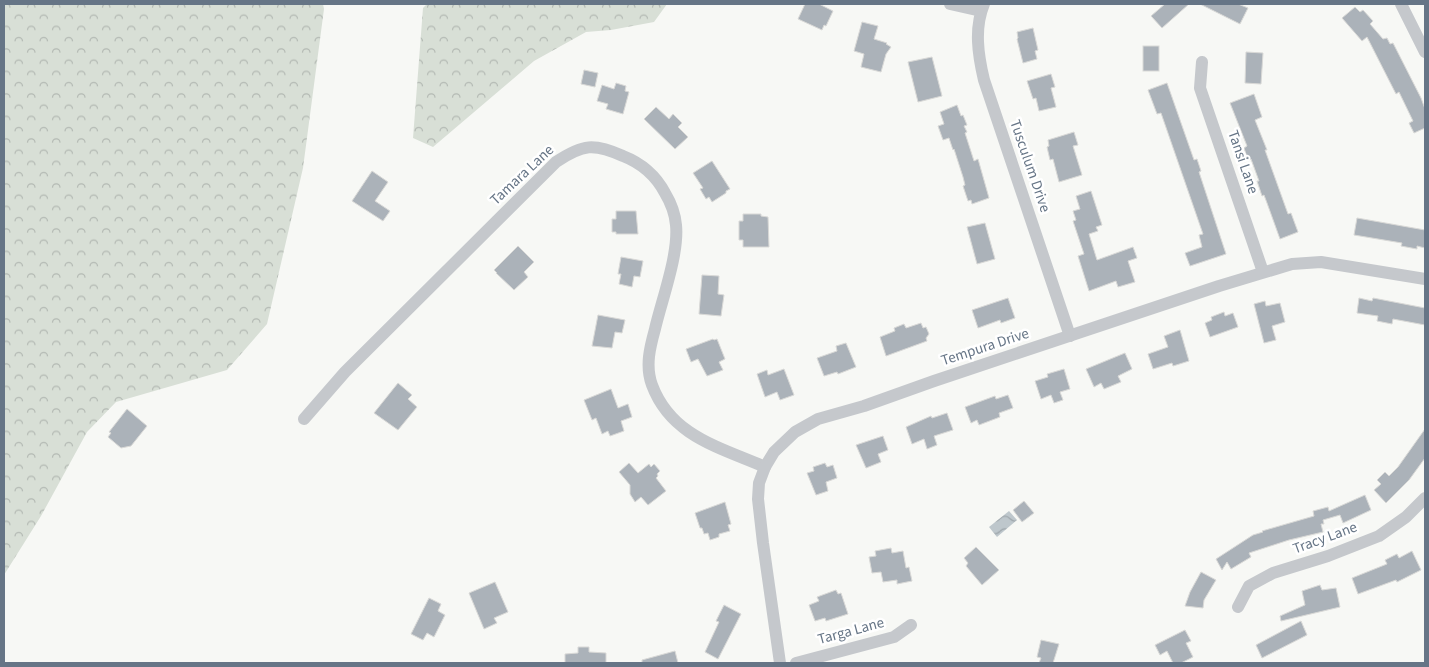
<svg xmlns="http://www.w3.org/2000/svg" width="1429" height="667" viewBox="0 0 1429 667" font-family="'Source Sans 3',sans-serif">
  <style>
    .forest { fill: url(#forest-crowns) }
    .water { fill: url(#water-waves) }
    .building { fill: #abb2b9; stroke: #d9d9d7 }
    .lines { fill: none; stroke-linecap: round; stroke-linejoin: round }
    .street { stroke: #c5c8cc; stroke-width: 12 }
    .labels { text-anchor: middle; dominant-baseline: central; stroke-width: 5; stroke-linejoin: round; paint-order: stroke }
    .street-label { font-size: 15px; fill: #667586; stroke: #fff }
  </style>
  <defs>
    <pattern id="forest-crowns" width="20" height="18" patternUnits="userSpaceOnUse" patternTransform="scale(1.25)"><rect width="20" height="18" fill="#d8dfd6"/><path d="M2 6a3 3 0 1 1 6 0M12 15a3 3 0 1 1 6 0" fill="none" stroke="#b3b9b3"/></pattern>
    <pattern id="water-waves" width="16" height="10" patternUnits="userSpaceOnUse" patternTransform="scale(1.25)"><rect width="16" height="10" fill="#bec7cc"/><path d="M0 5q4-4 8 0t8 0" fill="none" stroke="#9ea6ab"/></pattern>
  </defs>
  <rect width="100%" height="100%" fill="#f7f8f5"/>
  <!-- forest -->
  <g class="forest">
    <path d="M4,4H323L324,9L303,168L267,324L227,370L116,402L87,432L41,516L4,575Z"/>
    <path d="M427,4H667L654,22L611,30L586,32L534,61L433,147L413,138L423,8Z"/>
  </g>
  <!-- water -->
  <path class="water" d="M1009,511L1017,520L997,537L989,527Z"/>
  <!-- building -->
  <g class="building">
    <path d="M805,4H819L833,11L826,26L824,25L822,30L798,19Z"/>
    <path d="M1165,4H1189L1162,28L1151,16Z"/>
    <path d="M1200,4H1238L1248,8L1240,24Z"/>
    <path d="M1355,7L1360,12L1363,10L1373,21L1370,24L1383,39L1387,38L1390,44L1393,43L1421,98L1425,109V128L1414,133L1409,123L1413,121L1399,92L1396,94L1367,37L1362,41L1342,18Z"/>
    <path d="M862,22L878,26L874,39L887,43L886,44L891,47L886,54L881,72L861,67L864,54L854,51Z"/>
    <path d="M1033,28L1038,50L1035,51L1037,59L1023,63L1017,39L1018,38L1017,32Z"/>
    <rect x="1143" y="46" width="16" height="25"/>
    <path d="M1246,52L1263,53L1261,84L1245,83Z"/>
    <path d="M932,57L942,96L918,102L908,62Z"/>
    <path d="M584,70L598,73L595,87L581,84Z"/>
    <path d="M1051,74L1055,87L1051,88L1056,107L1039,111L1036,98L1033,99L1027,81Z"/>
    <path d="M616,83L626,86L625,91L629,92L623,114L606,109L608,104L597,101L602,85L614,89Z"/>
    <path d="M1167,83L1194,160L1197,159L1201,171L1199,172L1226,254L1190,266L1185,253L1202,247L1199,235L1203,234L1161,113L1157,114L1148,90Z"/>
    <path d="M1254,94L1262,117L1255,120L1267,150H1265L1288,214L1291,213L1298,232L1280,239L1267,203L1264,195L1262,196L1257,181H1259L1251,159L1248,160L1244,148L1247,146L1230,103Z"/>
    <path d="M957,105L961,116L963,115L967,125L964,126L967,132L965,133L974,161L978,159L989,198L972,204L971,200L968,201L963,186L965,185L963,177L954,149L953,150L949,138L943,140L938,126L944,124L940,112Z"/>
    <path d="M656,107L669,119L673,114L682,123L678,127L688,137L675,149L644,119Z"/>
    <path d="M1074,132L1078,145L1073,146L1082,175L1059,182L1053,159L1050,160L1047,147L1049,146L1048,140Z"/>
    <path d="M712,161L730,189L726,191V193L712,202L709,197L706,199L700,189L703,188L693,173Z"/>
    <path d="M372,171L388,182L375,201L390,211L383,221L352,201Z"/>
    <path d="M1091,191L1102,225L1096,227L1098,231L1089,234L1097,260L1133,247L1137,258L1128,261L1135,282L1118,287L1116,281L1089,291L1078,256L1084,254L1073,221L1076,220L1073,211L1080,209L1076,196Z"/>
    <path d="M616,211H636L638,234H616V232H612V219H616Z"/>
    <path d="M743,214H761V216L768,217L769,247H743V240H739V221H743Z"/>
    <path d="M1357,218L1425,230V248L1417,246V249L1401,246L1402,243L1354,235Z"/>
    <path d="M985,223L995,259L977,264L967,227Z"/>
    <path d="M518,246L534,262L524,272L528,277L514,290L496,273H497L494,270Z"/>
    <path d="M621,257L643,261L640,277L634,276L632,287L619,284L621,274H618Z"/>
    <path d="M702,275L719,276L718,294L724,295L721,316L699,314Z"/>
    <path d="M1008,298L1015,318L1001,323L1000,320L978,328L972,310Z"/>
    <path d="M1359,298L1372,301L1373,298L1425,308V325L1393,319L1392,324L1377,321L1378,316L1357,313Z"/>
    <path d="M1265,301L1266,306L1280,303L1285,322L1272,326L1276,340L1264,343L1254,304Z"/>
    <path d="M1224,312L1225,316L1233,313L1238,327L1210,337L1205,323L1212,320L1211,317Z"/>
    <path d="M598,315L625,320L622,333L615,332L612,348L592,346Z"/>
    <path d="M921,323L923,328L926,327L929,334L926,338L927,341L886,356L880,337L895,331L894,328L904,324L906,328Z"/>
    <path d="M1180,330L1189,361L1173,366L1172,363L1153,369L1148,354L1168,347L1164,336Z"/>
    <path d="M713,339L714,340L717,339L725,359L719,362L723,370L707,376L698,359L691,362L686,349Z"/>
    <path d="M846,343L856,367L838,374L837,372L824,376L817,358L837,351L836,346Z"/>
    <path d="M1125,353L1132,369L1118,376L1121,382L1104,389L1101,383L1094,387L1086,369Z"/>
    <path d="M784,369L794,395L780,400L777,392L765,397L757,374L767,370L768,375Z"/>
    <path d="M1064,369L1070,389L1060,392L1063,400L1054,403L1051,395L1041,399L1035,381L1048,377L1047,374Z"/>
    <path d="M398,383L412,395L408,399L417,407L398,430L374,413Z"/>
    <path d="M611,389L618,408L628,404L632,417L621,421L624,431L610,436L608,431L602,434L596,418L592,420L584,400Z"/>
    <path d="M1008,395L1013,408L999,413L1000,417L979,425L977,420L971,423L965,407L995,396L996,399Z"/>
    <path d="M127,409L147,426L131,446L121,448L108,437L111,433L109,432Z"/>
    <path d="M947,413L953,430L934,436L937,445L927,449L924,439L912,444L906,427L931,416L932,418Z"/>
    <path d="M1425,429V458L1409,480L1386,503L1374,490L1381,484L1377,480L1385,472L1389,476L1398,467Z"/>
    <path d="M883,436L888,450L878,454L881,462L866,468L856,445Z"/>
    <path d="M629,463L638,473L649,464L651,467L654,464L660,471L657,474L658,476L656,478L666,491L648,505L641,497L635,502L630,494V485L619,472Z"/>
    <path d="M825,463L827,467L833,465L837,478L826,482L828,491L816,495L807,473L814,471L813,467Z"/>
    <path d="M1365,495L1371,510L1343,523L1340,515L1323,520L1324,524H1321L1323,532L1289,540L1249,553L1251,557L1231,569L1227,562L1222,570L1216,559L1253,535L1263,532L1262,531L1314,516L1313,511L1328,507L1329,511Z"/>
    <path d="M1024,501L1034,513L1022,522L1013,510Z"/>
    <path d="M725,502L731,524L728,525L730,531L719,534V537L710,540L708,533L704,534L702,528H700L695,513Z"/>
    <path d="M976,547L999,570L982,585L966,566L968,563L964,558Z"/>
    <path d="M891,548L892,553L903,551L906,568L909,567L912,581L897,584V580L883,582L881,572L872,573L869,557L876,556L875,551Z"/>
    <path d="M1412,551L1421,570L1397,582L1396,580L1358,594L1352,578L1387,564L1385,560L1397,554L1399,558Z"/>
    <path d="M1201,572L1216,580L1204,600L1203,608L1185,606L1190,592Z"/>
    <path d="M495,582L508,612L494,618L497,623L484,629L469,593Z"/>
    <path d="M1320,585L1322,590L1336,588L1340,607L1281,621L1280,616L1305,605L1302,591Z"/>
    <path d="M836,590L838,594L841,593L848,614L826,621L825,618L815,621L809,605L819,601L817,597Z"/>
    <path d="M429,598L441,604L438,611L445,615L434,637L427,633L423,640L411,634Z"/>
    <path d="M724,605L741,614L718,659L705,652L719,622L716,621Z"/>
    <path d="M1301,621L1307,635L1262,658L1256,645Z"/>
    <path d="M1185,630L1191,641L1186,643L1193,657L1181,663H1173L1167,651L1160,655L1155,645Z"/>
    <path d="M1041,640L1059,644L1053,663H1039L1041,658L1037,657Z"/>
    <path d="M578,647H589V652L606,653V663H565V654L578,653Z"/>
    <path d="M675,651L678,663H642V660Z"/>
  </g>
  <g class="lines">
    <!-- street -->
    <g class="street">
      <path d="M950,4L981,11"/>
      <path d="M984,4C974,28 978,55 984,80L1070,336"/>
      <path d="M1401,4L1425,52"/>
      <path d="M1202,62L1200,88L1263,272"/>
      <path d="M304,419L345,372L556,162C583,144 594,143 623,156C641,163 656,176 665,193C671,203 675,213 676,225C679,254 662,299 655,329C650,347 645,366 652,385C671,436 719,447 765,467"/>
      <path d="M1238,607L1249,586L1273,573L1328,556L1379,536L1406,517L1425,498"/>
      <path d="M780,663L763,543L758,499L759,483L765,467L774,452L795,432L818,419L864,406L934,381L1219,286L1292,264L1321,262L1425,279"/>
      <path d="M796,663L894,637L911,625"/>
    </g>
  </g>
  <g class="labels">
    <!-- street labels -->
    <g class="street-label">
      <text transform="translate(1243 162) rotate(71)">Tansi Lane</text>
      <text transform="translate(1030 166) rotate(71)">Tusculum Drive</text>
      <text transform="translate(522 175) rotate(-43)">Tamara Lane</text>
      <text transform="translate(985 347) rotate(-18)">Tempura Drive</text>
      <text transform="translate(1325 538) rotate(-20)">Tracy Lane</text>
      <text transform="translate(851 631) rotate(-15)">Targa Lane</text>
    </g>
  </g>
  <!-- border -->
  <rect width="1429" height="667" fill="none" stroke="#667586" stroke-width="10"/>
</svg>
